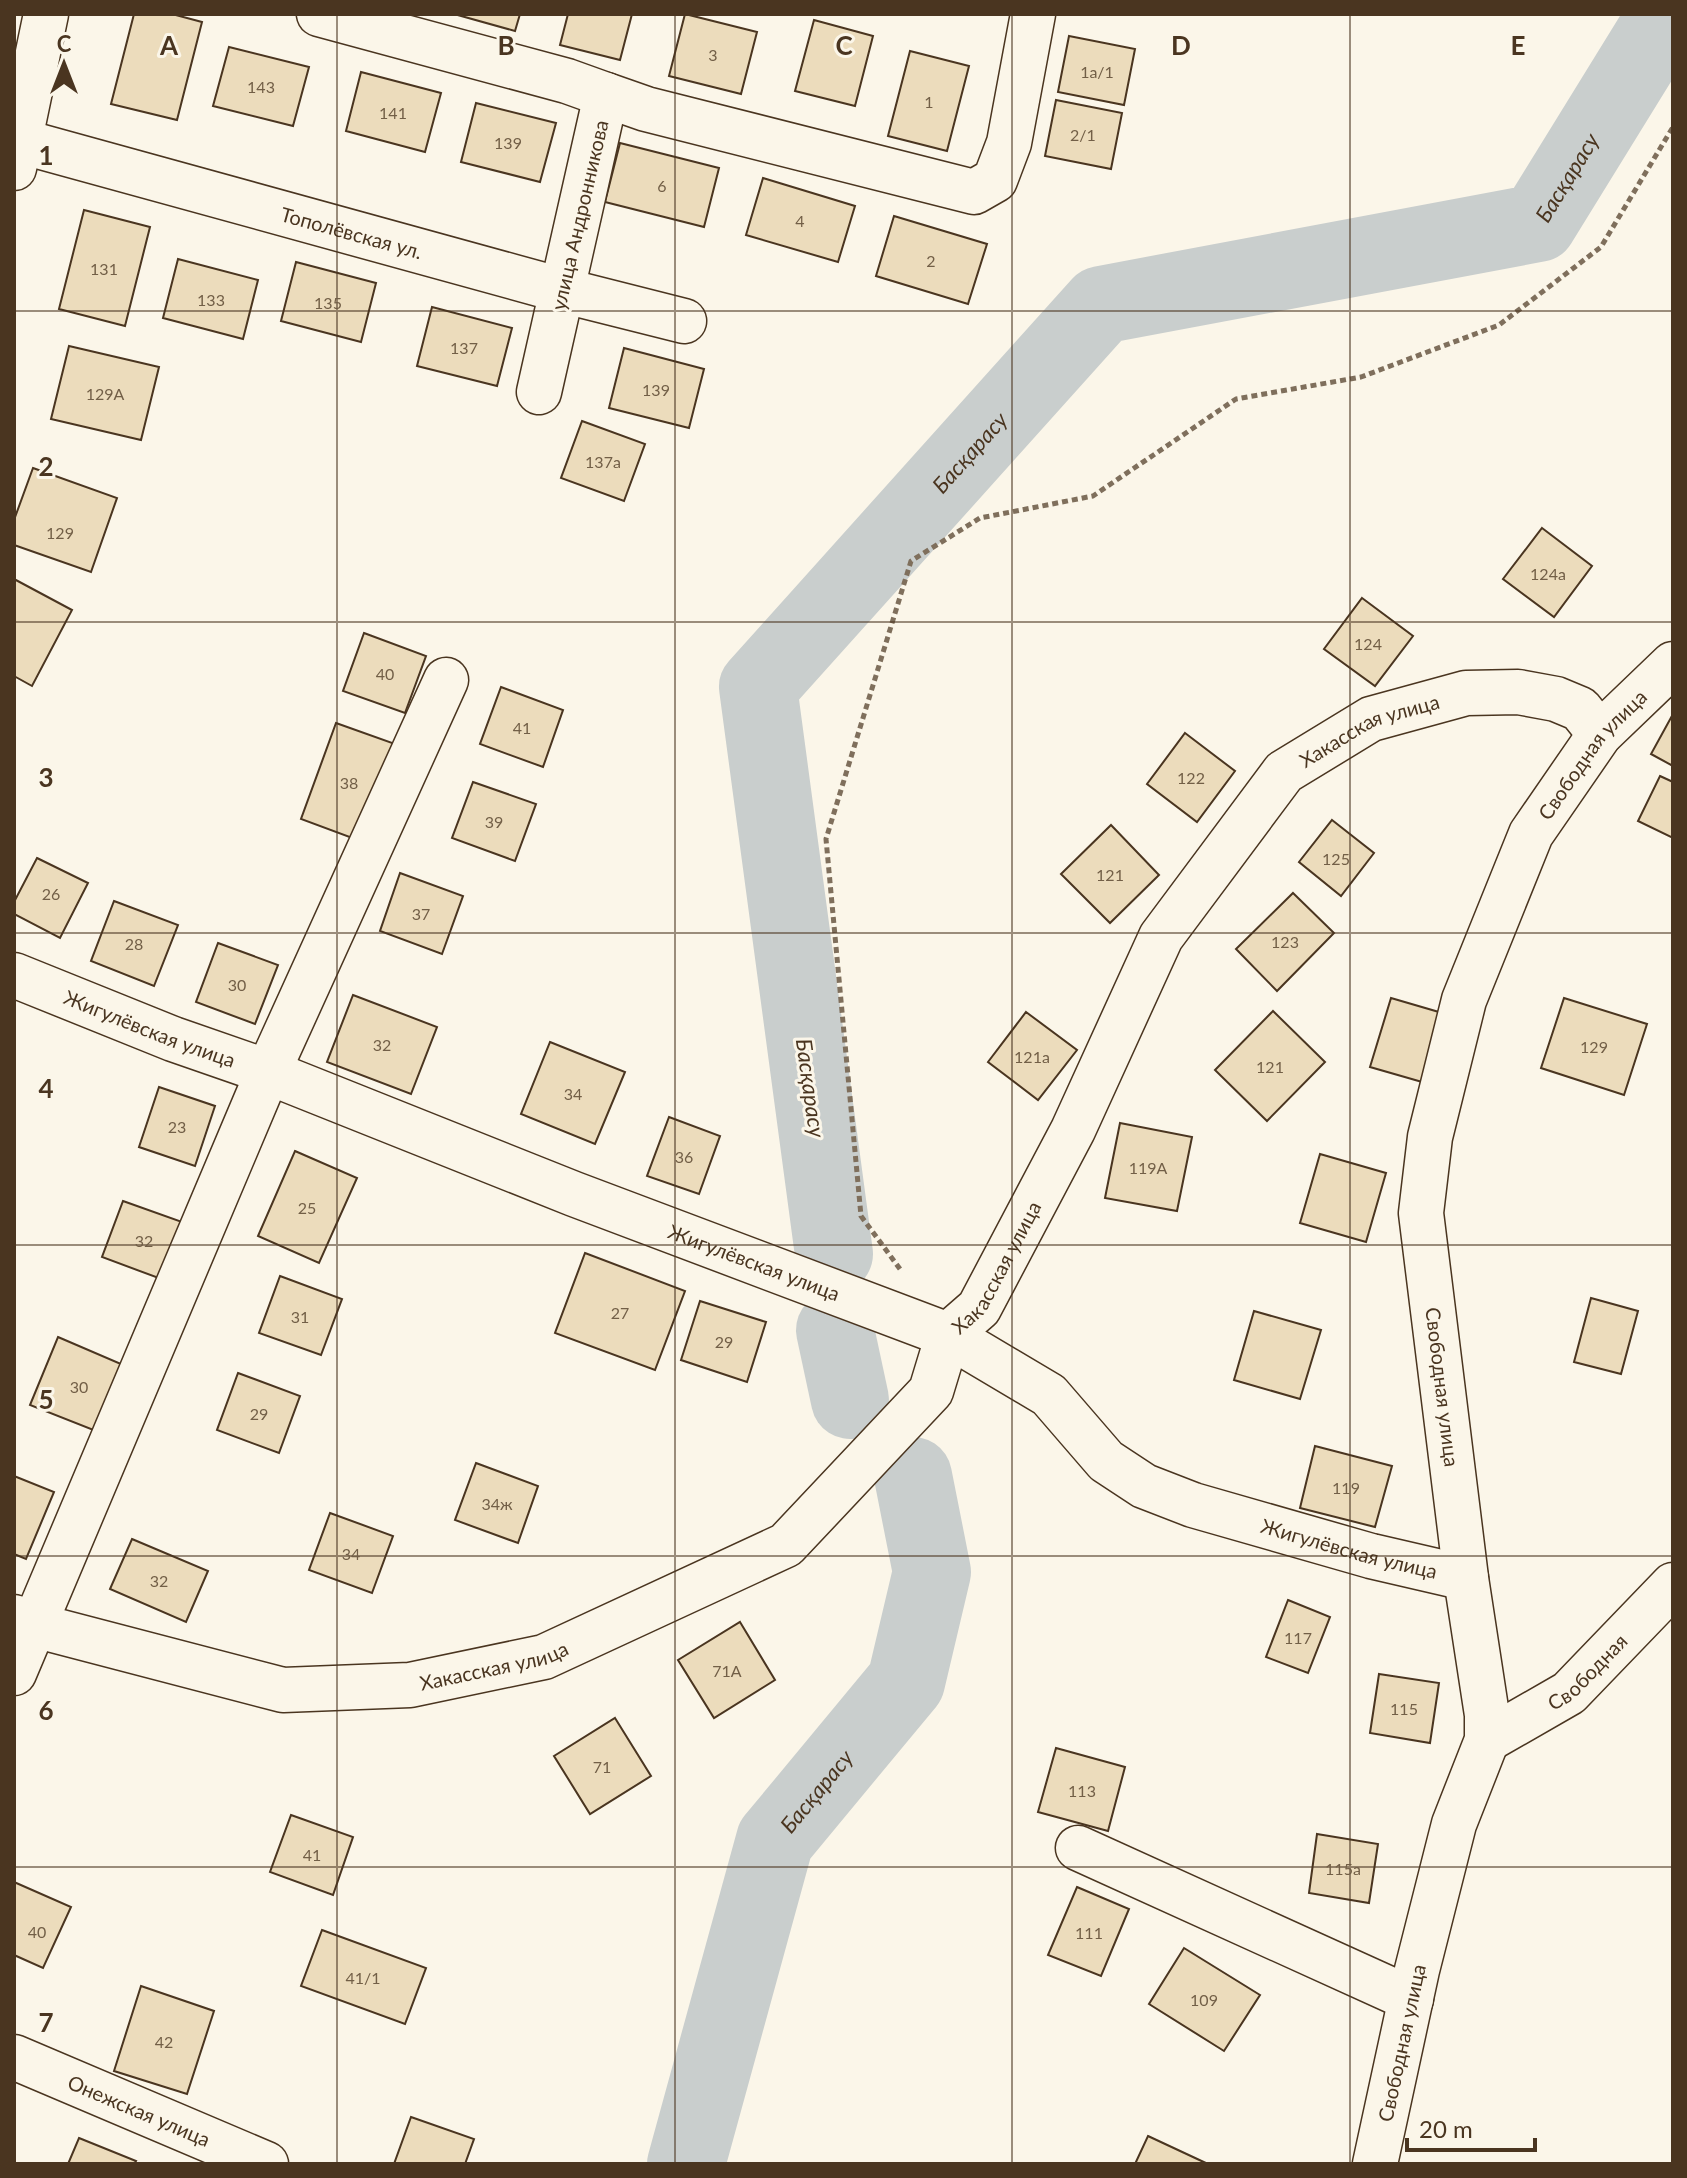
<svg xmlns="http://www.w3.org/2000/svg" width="1687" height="2178" viewBox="0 0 1687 2178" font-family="Lato,sans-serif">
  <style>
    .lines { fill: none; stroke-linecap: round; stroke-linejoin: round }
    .river { stroke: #c9cecd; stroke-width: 78 }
    .building { fill: #ecdcbc; stroke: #4a3520; stroke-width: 2 }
    .minor-casing { stroke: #4a3520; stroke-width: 47 }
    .path { stroke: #7f6f5c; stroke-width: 5; stroke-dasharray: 6 4; stroke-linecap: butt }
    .minor { stroke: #fbf6e9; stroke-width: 44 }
    .grid { fill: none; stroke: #4a3520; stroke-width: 2; stroke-opacity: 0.55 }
    .labels { text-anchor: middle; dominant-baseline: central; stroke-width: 6; stroke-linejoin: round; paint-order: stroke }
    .number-label { font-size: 16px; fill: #725f47 }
    .street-label { font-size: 20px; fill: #4a3520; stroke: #fbf6e9 }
    .water-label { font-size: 22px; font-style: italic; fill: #4a3520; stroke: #fbf6e9 }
    .grid-label { font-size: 26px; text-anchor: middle; font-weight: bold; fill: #4a3520; stroke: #fbf6e9; stroke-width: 6; stroke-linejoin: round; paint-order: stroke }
  </style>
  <rect width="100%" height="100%" fill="#fbf6e9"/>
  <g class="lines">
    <!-- river -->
    <g class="river">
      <path id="s1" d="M834,1254L758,687L1101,305L1538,223L1667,14"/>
      <path d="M835,1330L850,1400"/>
      <path id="s2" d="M686,2164L775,1840L906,1682L932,1572L913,1476"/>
    </g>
  </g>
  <!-- building -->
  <g class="building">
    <path d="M134,14H172L202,22L177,120L111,104Z"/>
    <path d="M454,14H520L515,31Z"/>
    <path d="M568,14H632L620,60L560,45Z"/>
    <path d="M685,14L757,32L741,94L669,76Z"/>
    <path d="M814,20L873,36L855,106L795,91Z"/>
    <path d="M1069,36L1135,49L1124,105L1058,92Z"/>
    <path d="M229,47L309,67L293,126L213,106Z"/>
    <path d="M910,51L969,66L947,151L888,136Z"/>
    <path d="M361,72L441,93L425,152L346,131Z"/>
    <path d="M1056,100L1122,113L1111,169L1045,156Z"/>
    <path d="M476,103L556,123L540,182L461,162Z"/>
    <path d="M620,143L719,168L704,227L605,202Z"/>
    <path d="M763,178L855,206L838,262L746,235Z"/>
    <path d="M84,210L150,227L125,326L59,309Z"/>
    <path d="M894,216L987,244L968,304L876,276Z"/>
    <path d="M178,259L258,280L243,339L163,318Z"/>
    <path d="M296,262L376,283L361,342L281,321Z"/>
    <path d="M432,307L512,328L497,386L417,366Z"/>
    <path d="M69,346L159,367L141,440L51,419Z"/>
    <path d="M624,348L704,369L689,428L609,408Z"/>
    <path d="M582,421L645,444L624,501L561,478Z"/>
    <path d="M33,468L117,498L91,572L14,545V520Z"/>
    <path d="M1542,528L1592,566L1554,617L1503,579Z"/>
    <path d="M14,579L72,610L32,686L14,676Z"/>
    <path d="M1362,598L1413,636L1375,686L1324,649Z"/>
    <path d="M364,633L426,656L405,713L343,691Z"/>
    <path d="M501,687L563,710L543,767L480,744Z"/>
    <path d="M1673,714V766L1651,754Z"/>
    <path d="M336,723L398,745L363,842L301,819Z"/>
    <path d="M1185,733L1235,771L1197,822L1147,784Z"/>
    <path d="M1660,776L1673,782V838L1638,821Z"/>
    <path d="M473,782L536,804L515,861L452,838Z"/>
    <path d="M1332,820L1374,853L1341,896L1299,862Z"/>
    <path d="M1111,825L1159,875L1110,923L1061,874Z"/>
    <path d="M37,858L88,883L60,938L14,914V902Z"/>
    <path d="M400,873L463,896L442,954L380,931Z"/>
    <path d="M1293,893L1334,933L1277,991L1236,949Z"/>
    <path d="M114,901L178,925L154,986L91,961Z"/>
    <path d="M218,943L278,965L255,1024L196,1002Z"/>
    <path d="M353,995L437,1027L411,1094L327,1062Z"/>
    <path d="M1391,998L1456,1017L1436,1086L1370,1067Z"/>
    <path d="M1564,998L1647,1024L1624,1095L1541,1068Z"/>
    <path d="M1273,1011L1325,1062L1267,1121L1215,1070Z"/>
    <path d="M1026,1012L1077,1050L1038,1100L988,1062Z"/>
    <path d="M550,1042L625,1072L595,1144L521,1114Z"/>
    <path d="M159,1087L215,1106L195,1166L139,1147Z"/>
    <path d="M669,1117L720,1136L699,1194L647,1176Z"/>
    <path d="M1120,1123L1192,1137L1177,1211L1105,1198Z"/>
    <path d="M295,1151L357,1178L319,1263L258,1236Z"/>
    <path d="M1320,1154L1386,1173L1366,1242L1300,1223Z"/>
    <path d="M123,1201L185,1223L164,1280L102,1257Z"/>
    <path d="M585,1253L685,1291L655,1370L555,1333Z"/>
    <path d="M280,1276L342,1299L321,1355L259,1333Z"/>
    <path d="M1591,1298L1638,1311L1621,1374L1574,1362Z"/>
    <path d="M700,1301L766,1322L747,1382L681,1360Z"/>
    <path d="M1254,1311L1321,1330L1300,1399L1234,1380Z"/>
    <path d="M58,1337L128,1367L101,1433L30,1405Z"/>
    <path d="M238,1373L300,1396L279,1453L217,1430Z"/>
    <path d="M1315,1446L1392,1466L1375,1527L1300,1508Z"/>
    <path d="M476,1463L538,1486L518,1543L455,1520Z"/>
    <path d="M14,1476L54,1492L26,1559L14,1554Z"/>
    <path d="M330,1513L393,1536L372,1593L309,1570Z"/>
    <path d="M132,1539L208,1571L186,1622L110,1589Z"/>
    <path d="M1288,1600L1330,1617L1308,1673L1266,1657Z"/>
    <path d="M740,1622L775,1680L714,1718L678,1660Z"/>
    <path d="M1379,1674L1439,1683L1430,1743L1370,1733Z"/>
    <path d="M615,1718L651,1776L590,1814L554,1756Z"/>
    <path d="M1056,1748L1125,1767L1108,1831L1038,1812Z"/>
    <path d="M291,1815L353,1837L333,1895L270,1872Z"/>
    <path d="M1317,1834L1378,1844L1369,1903L1309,1893Z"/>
    <path d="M14,1882L71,1907L43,1968L14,1955Z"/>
    <path d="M1077,1887L1129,1909L1101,1976L1048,1955Z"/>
    <path d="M322,1930L426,1968L405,2024L301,1986Z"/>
    <path d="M1184,1948L1260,1995L1224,2051L1149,2004Z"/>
    <path d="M141,1986L214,2011L187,2094L114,2071Z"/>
    <path d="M411,2117L474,2139L465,2164H394Z"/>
    <path d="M1148,2136L1208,2164H1135Z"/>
    <path d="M79,2138L136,2161L134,2164H68Z"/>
  </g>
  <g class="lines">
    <defs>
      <g id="minor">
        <path d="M319,14L567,81L606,95L539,392"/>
        <path d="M606,95L646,109L974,192L995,180L1009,143L1033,14"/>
        <path id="s3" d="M20,141L561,290L684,321"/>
        <path d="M14,168L46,14"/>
        <path id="s4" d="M14,975L173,1039L268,1072L574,1194L948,1335L1049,1395L1106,1461L1144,1486L1193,1505L1371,1556L1466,1578"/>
        <path id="s5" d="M14,1617L34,1625L283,1690L410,1685L544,1657L786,1545L931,1391L948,1335L979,1308L1073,1130L1161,937L1284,772L1371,719L1466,693L1518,692L1556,699L1580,709L1600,734"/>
        <path d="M14,1673L268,1072L446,680"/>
        <path id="s6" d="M1487,1740L1569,1693L1673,1585"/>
        <path d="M1078,1848L1411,1999"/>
        <path id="s7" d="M14,2057L266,2164"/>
        <path id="s8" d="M1375,2164L1417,1970L1454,1824L1487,1740V1715L1466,1578L1421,1213L1430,1137L1464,1000L1531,834L1600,734L1673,664"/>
      </g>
    </defs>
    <!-- minor casing -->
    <use href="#minor" class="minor-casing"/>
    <!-- path -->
    <path class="path" d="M900,1269L861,1216L826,839L911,561L980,518L1093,496L1236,399L1361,377L1499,325L1601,247L1673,127"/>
    <!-- minor -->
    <use href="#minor" class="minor"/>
  </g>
  <!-- grid -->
  <path class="grid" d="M337,14V2164M675,14V2164M1012,14V2164M1350,14V2164M14,311H1673M14,622H1673M14,933H1673M14,1245H1673M14,1556H1673M14,1867H1673"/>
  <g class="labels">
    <!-- number labels -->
    <g class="number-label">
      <text x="713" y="54">3</text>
      <text x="1097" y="71">1а/1</text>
      <text x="261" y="86">143</text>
      <text x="929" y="101">1</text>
      <text x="393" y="112">141</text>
      <text x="1083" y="134">2/1</text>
      <text x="508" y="142">139</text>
      <text x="662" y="185">6</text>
      <text x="800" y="220">4</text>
      <text x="931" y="260">2</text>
      <text x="104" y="268">131</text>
      <text x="211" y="299">133</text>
      <text x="328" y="302">135</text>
      <text x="464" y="347">137</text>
      <text x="656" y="389">139</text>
      <text x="105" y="393">129А</text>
      <text x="603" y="461">137а</text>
      <text x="60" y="532">129</text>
      <text x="1548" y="573">124а</text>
      <text x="1368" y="643">124</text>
      <text x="385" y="673">40</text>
      <text x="522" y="727">41</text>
      <text x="1191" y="777">122</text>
      <text x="349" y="782">38</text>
      <text x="494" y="821">39</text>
      <text x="1336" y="858">125</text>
      <text x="1110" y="874">121</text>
      <text x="51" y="893">26</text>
      <text x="421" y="913">37</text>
      <text x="1285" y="941">123</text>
      <text x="134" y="943">28</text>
      <text x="237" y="984">30</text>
      <text x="382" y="1044">32</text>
      <text x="1594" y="1046">129</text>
      <text x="1032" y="1056">121а</text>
      <text x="1270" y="1066">121</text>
      <text x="573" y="1093">34</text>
      <text x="177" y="1126">23</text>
      <text x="684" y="1156">36</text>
      <text x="1148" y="1167">119А</text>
      <text x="307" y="1207">25</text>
      <text x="144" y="1240">32</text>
      <text x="620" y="1312">27</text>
      <text x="300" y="1316">31</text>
      <text x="724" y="1341">29</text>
      <text x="79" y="1386">30</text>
      <text x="259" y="1413">29</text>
      <text x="1346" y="1487">119</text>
      <text x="497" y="1503">34ж</text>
      <text x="351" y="1553">34</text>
      <text x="159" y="1580">32</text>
      <text x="1298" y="1637">117</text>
      <text x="727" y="1670">71А</text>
      <text x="1404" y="1708">115</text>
      <text x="602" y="1766">71</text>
      <text x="1082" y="1790">113</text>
      <text x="312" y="1854">41</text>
      <text x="1343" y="1868">115а</text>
      <text x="37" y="1931">40</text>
      <text x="1089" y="1932">111</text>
      <text x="363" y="1977">41/1</text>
      <text x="1204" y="1999">109</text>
      <text x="164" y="2041">42</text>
    </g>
    <!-- street labels -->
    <g class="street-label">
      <text transform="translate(579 215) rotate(-77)">улица Андронникова</text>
      <text stroke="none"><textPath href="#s3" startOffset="344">Тополёвская ул.</textPath></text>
      <text stroke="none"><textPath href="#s5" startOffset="1836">Хакасская улица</textPath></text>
      <text stroke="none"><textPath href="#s8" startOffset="1468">Свободная улица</textPath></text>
      <text stroke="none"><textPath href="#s4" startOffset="146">Жигулёвская улица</textPath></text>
      <text stroke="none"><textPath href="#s4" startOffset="794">Жигулёвская улица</textPath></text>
      <text stroke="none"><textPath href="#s5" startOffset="1164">Хакасская улица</textPath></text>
      <text transform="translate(1443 1387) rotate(83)">Свободная улица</text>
      <text stroke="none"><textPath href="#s4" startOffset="1466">Жигулёвская улица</textPath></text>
      <text stroke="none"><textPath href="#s5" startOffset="492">Хакасская улица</textPath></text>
      <text stroke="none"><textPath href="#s6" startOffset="122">Свободная</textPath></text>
      <text stroke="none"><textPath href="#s8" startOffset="124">Свободная улица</textPath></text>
      <text stroke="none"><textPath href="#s7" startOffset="136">Онежская улица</textPath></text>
    </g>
    <!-- water labels -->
    <g class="water-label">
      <text stroke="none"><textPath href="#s1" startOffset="1584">Басқарасу</textPath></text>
      <text stroke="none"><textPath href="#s1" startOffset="888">Басқарасу</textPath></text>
      <text transform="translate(811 1088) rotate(82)">Басқарасу</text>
      <text stroke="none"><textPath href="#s2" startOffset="400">Басқарасу</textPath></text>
    </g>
  </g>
  <g class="grid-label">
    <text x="169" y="55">A</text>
    <text x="506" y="55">B</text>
    <text x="844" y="55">C</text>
    <text x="1181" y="55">D</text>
    <text x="1518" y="55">E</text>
    <text x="46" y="165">1</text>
    <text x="46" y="476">2</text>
    <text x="46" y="787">3</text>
    <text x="46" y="1098">4</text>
    <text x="46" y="1409">5</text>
    <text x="46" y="1720">6</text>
    <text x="46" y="2032">7</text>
  </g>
  <!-- border -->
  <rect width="1687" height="2178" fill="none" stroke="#4a3520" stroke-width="32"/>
  <!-- north arrow -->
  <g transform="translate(64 64)" stroke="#fbf6e9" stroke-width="6" paint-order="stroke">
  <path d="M0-6L14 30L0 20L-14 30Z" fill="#4a3520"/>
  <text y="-12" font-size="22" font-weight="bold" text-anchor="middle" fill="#4a3520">С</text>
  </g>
  <!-- scale -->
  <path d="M1407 2138v12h128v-12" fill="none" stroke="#4a3520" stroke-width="4"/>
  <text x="1419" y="2138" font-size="24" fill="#4a3520" stroke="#fbf6e9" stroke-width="6" paint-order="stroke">20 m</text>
</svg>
